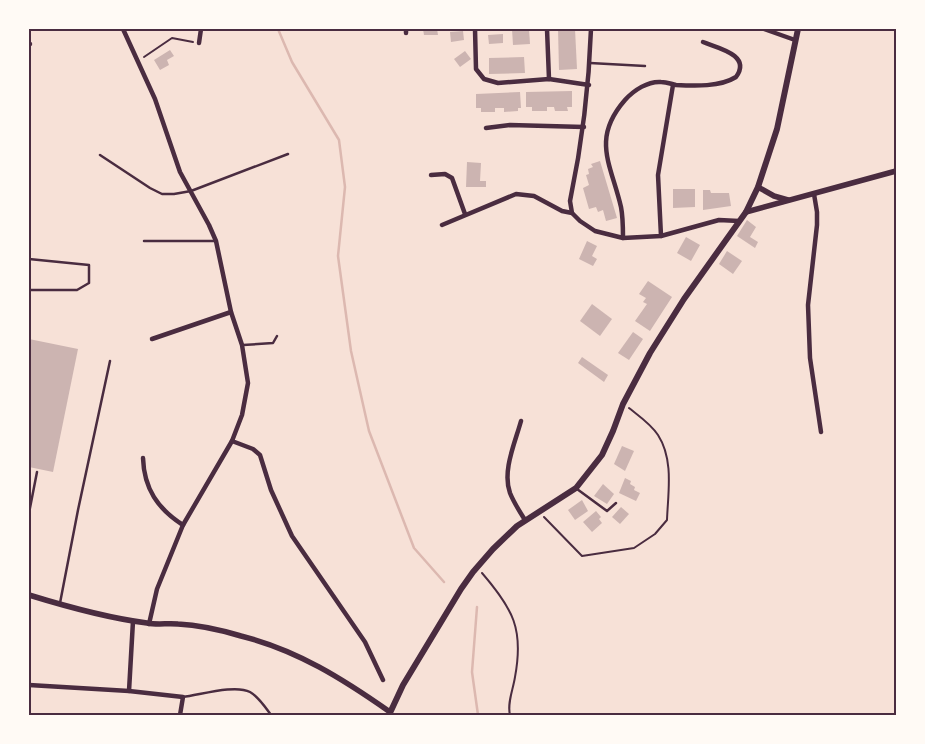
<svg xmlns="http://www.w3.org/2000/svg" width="925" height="744" viewBox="0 0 925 744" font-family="Arial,sans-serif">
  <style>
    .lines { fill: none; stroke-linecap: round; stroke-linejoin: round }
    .stream { stroke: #dcb8b0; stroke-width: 2.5 }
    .building { fill: #ccb4b1 }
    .path { stroke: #4a2c40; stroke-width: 2 }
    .service { stroke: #4a2c40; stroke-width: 2.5 }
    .minor { stroke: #4a2c40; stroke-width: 4.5 }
    .tertiary { stroke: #4a2c40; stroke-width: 5.5 }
    .secondary { stroke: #4a2c40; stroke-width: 6 }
    .neatline { fill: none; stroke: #4a2c40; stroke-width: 2 }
  </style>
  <rect width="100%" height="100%" fill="#f7e1d7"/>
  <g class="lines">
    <!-- stream -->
    <g class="stream">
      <path d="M278,29L292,62L339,140L345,187L338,256L351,351L369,431L414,548L444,582"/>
      <path d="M477,607L472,672L478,715"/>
    </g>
  </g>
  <!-- building -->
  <g class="building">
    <path d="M423,29H437L438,35H424Z"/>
    <path d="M512,29H529L530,44L513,45Z"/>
    <path d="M558,29H575L577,69L559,70Z"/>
    <path d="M463,31L464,40L451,42L450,32Z"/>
    <path d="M503,34V43L489,44L488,35Z"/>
    <path d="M170,50L174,56L167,60L169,65L160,70L154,60Z"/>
    <path d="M465,51L471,59L460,67L454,59Z"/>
    <path d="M524,57L525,73L489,74V58Z"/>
    <path d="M572,91V107H567L568,111H555L554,107H547V111H532V107H526V92Z"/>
    <path d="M520,92L521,108H518V111L504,112V108H495V112H481V108H476V94Z"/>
    <path d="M600,161L617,218L606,221L603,210L598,212L596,207L589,209L583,188L589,185L586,175L589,174L588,169L593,167L591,164Z"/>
    <path d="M467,162L481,163L480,181H486V187H466Z"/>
    <path d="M673,189H695V207L673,208Z"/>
    <path d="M703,190H710L711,193H729L731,206L703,210Z"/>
    <path d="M747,220L756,227L750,237L758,242L755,248L737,236Z"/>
    <path d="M686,237L700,245L691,261L677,253Z"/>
    <path d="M587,241L597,246L592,256L597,259L593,266L579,259Z"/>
    <path d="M727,251L742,261L733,274L719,264Z"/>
    <path d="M648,281L672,297L650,331L635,321L647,304L643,302L646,298L639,294Z"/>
    <path d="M592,304L612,319L600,336L580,321Z"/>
    <path d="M633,332L643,339L629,360L618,353Z"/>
    <path d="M29,339L78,349L53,472L29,467Z"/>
    <path d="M582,357L608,375L604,382L578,363Z"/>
    <path d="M622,446L634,451L625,471L614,464Z"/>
    <path d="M625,478L631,481L630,484L635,487L634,490L640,493L636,501L619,493Z"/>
    <path d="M603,484L614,494L607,504L594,496Z"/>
    <path d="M582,500L588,511L575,520L568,510Z"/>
    <path d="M621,507L629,514L620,524L612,517Z"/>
    <path d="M596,511L601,517L599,519L602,523L592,532L583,522Z"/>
  </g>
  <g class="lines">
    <!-- path -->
    <g class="path">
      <path d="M144,57L172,38L193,42"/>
      <path d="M544,517L582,556L634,548L655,534L667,520C668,492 674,460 658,435C651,424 639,416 629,408"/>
      <path d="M482,573C513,609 524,629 515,677C513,690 507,703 510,715"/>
    </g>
    <!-- service -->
    <g class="service">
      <path d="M590,63L645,66"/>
      <path d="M100,155L150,188L162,194H174L191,191L288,154"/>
      <path d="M144,241H216"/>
      <path d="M29,259L89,265V283L77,290H29"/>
      <path d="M243,345L273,343L277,336"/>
      <path d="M577,489L607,511L616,503"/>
      <path d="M29,513L37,472"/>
      <path d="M60,603L78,510L110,361"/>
      <path d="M183,697C200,695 235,684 250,692C259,697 265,707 271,715"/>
    </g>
    <!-- minor -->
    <g class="minor">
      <path d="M123,29L155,99L180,172L209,225L216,241L231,312L242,345L248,383L242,415L232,441L183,525L157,589L149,624"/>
      <path d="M406,29V33"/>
      <path d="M475,29L476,69L484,79L498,83L549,79L589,85"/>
      <path d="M547,29L549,79"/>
      <path d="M764,29L795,40"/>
      <path d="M199,43L201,29"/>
      <path d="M29,44H30"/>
      <path d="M486,128L510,125L584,127"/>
      <path d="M431,175L445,174L452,178L465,214"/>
      <path d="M814,194L817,212V225L808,305L810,358L821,432"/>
      <path d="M572,213L570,201C582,144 589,87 591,29"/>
      <path d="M442,225L516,194L534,196L562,211L572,213L580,221L595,231L623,238L661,236L719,220L739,221"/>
      <path d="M661,236L658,175L673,85"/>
      <path d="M623,238C623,227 623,217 621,207C611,164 591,139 625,100C634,90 648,81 661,82C667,82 671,84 676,85C695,86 720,87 736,77C752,55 718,48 703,42"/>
      <path d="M152,339L231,312"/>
      <path d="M521,421C515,443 502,471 510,493C514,503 520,512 525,520"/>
      <path d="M232,441L253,449L260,455L271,490L292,536L365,642L383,680"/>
      <path d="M143,458C144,489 158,509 183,525"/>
      <path d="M29,685L129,691L183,697L180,715"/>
      <path d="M129,691L133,621"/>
    </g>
    <!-- tertiary -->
    <g class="tertiary">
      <path d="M758,187L774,196L788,200"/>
      <path d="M746,212L896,171"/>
      <path d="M29,595C68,607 107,618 147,623C157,625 168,623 178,624C199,625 221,630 241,636C297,650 343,679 390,712"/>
    </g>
    <!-- secondary -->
    <path class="secondary" d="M389,715L403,685L461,589L473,572L493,549L517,526L576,488L602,455L613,431L623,404L650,353L684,299L746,212L758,187L777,129L798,29"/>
  </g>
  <!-- border -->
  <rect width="925" height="744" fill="none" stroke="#fffaf5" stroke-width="60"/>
  <rect x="30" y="30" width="865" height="684" class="neatline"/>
</svg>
